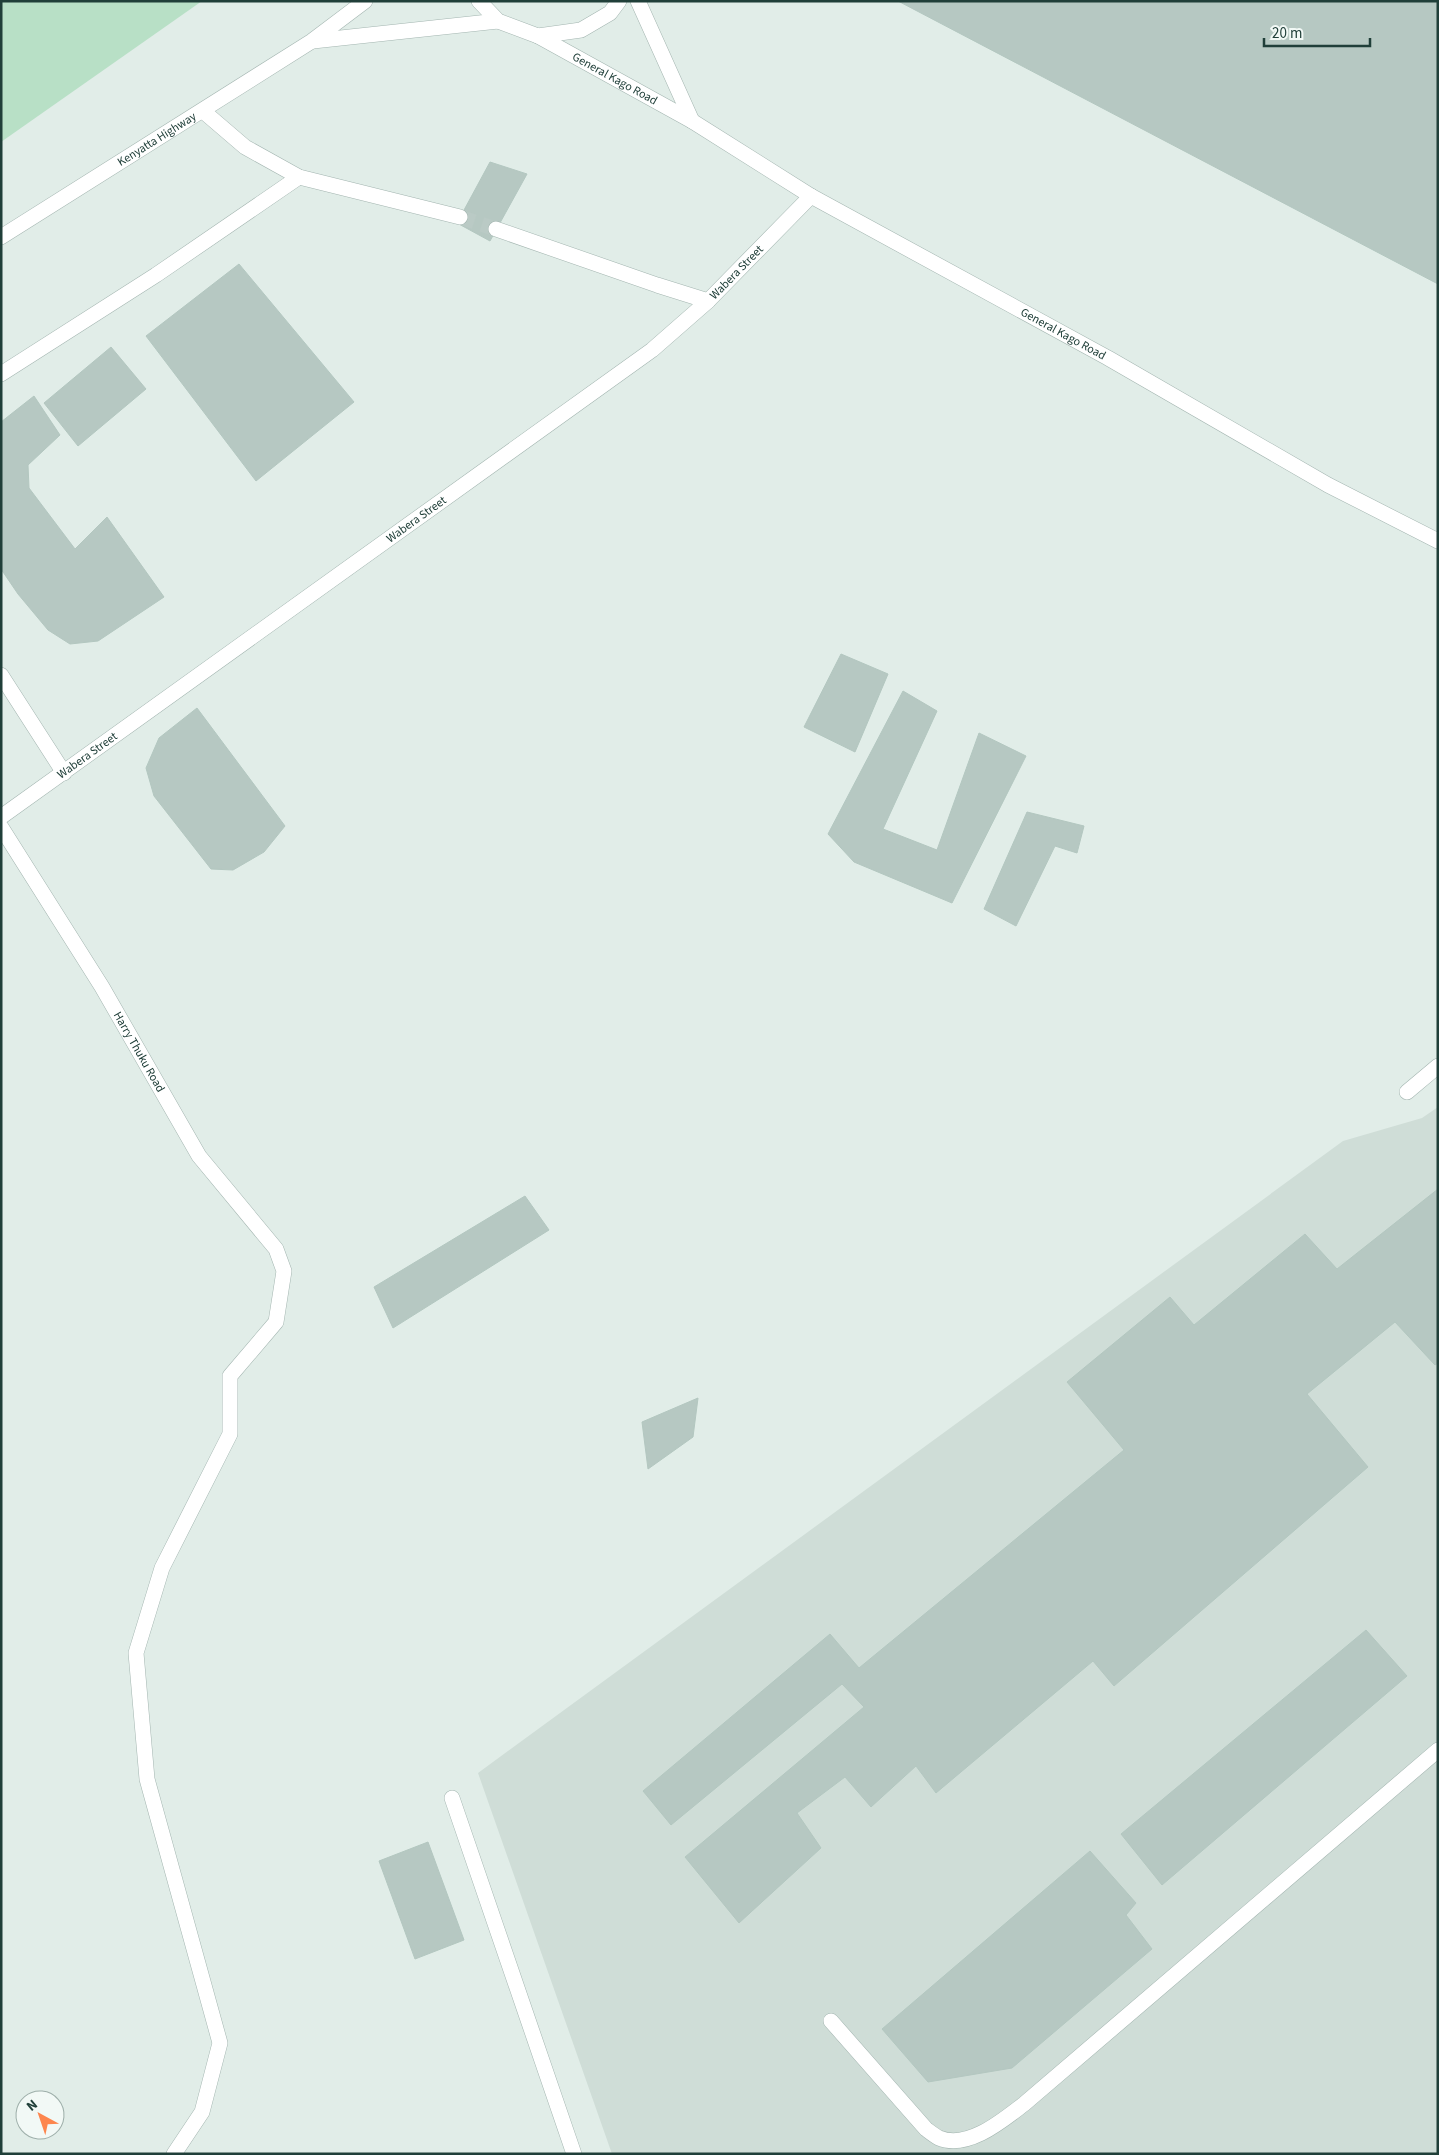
<svg xmlns="http://www.w3.org/2000/svg" width="1439" height="2155" viewBox="0 0 1439 2155" font-family="'Source Sans 3',sans-serif">
  <style>
    .built { fill: #cfddd7 }
    .green { fill: #b8e0c6 }
    .building { fill: #b6c8c2; stroke: #b3c7c0 }
    .lines { fill: none; stroke-linecap: round; stroke-linejoin: round }
    .minor-tunnel { stroke: #bacac5; stroke-width: 15; stroke-dasharray: 15 8; stroke-linecap: butt }
    .minor-casing { stroke: #a3b5b0; stroke-width: 16 }
    .minor { stroke: #fff; stroke-width: 15 }
    .labels { text-anchor: middle; dominant-baseline: central; stroke-width: 4.5; stroke-linejoin: round; paint-order: stroke }
    .street-label { font-size: 12px; fill: #203f39; stroke: #f2f9f6 }
  </style>
  <rect width="100%" height="100%" fill="#e1ede8"/>
  <!-- built -->
  <path class="built" d="M1438,1107V2154H612L478,1773L1343,1141L1422,1118Z"/>
  <!-- green -->
  <path class="green" d="M1,1H202L1,142Z"/>
  <!-- building -->
  <g class="building">
    <path d="M898,1H1438V284Z"/>
    <path d="M490,162L527,174L490,241L457,223Z"/>
    <path d="M239,264L354,402L256,481L146,336Z"/>
    <path d="M111,347L146,389L78,446L44,403Z"/>
    <path d="M34,396L60,435L28,465L29,488L75,549L107,517L164,597L98,641L70,644L48,630L18,594L1,569V422Z"/>
    <path d="M841,654L888,674L855,752L804,727Z"/>
    <path d="M903,691L937,711L883,829L937,850L979,733L1026,756L952,903L854,862L828,834Z"/>
    <path d="M197,708L285,826L264,852L233,870L211,869L154,796L146,768L159,738Z"/>
    <path d="M1027,812L1084,826L1077,853L1055,846L1016,926L984,909Z"/>
    <path d="M1438,1189V1363L1435,1365L1395,1322L1307,1394L1368,1467L1114,1686L1093,1661L936,1793L916,1766L871,1807L845,1777L797,1813L821,1848L739,1923L685,1857L864,1707L842,1684L671,1825L643,1791L830,1634L859,1668L1124,1450L1067,1382L1170,1297L1194,1325L1305,1234L1337,1269Z"/>
    <path d="M525,1196L549,1230L393,1328L374,1287Z"/>
    <path d="M698,1398L693,1437L648,1469L642,1422Z"/>
    <path d="M1366,1630L1407,1676L1162,1885L1121,1834Z"/>
    <path d="M428,1842L464,1940L415,1959L379,1861Z"/>
    <path d="M1090,1851L1136,1903L1126,1915L1152,1949L1012,2068L928,2082L882,2029Z"/>
  </g>
  <g class="lines">
    <!-- minor-tunnel -->
    <path class="minor-tunnel" d="M460,217L496,229"/>
    <defs>
      <g id="minor">
        <path d="M479,1L498,21L538,36L581,30L610,13L619,1"/>
        <path d="M638,1L692,121"/>
        <path id="s1" d="M538,36L692,121L811,196L1108,358L1328,485L1438,541"/>
        <path d="M313,41L498,21"/>
        <path d="M203,111L245,147L299,177L460,217"/>
        <path d="M496,229L657,285L708,301"/>
        <path id="s2" d="M1,237L312,41L365,1"/>
        <path d="M1,374L156,275L299,177"/>
        <path d="M1,675L64,773"/>
        <path id="s3" d="M1,817L652,350L708,301L811,196"/>
        <path id="s4" d="M1,827L102,987L199,1156L276,1249L284,1271L276,1322L230,1376V1434L162,1568L136,1653L147,1779L220,2043L202,2112L174,2154"/>
        <path d="M1407,1092L1438,1066"/>
        <path d="M452,1798L574,2154"/>
        <path d="M831,2021L926,2129C930,2132 935,2136 939,2138C968,2150 1003,2120 1024,2104L1438,1750"/>
      </g>
    </defs>
    <!-- minor casing -->
    <use href="#minor" class="minor-casing"/>
    <!-- minor -->
    <use href="#minor" class="minor"/>
  </g>
  <g class="labels">
    <!-- street labels -->
    <g class="street-label">
      <text stroke="none"><textPath href="#s1" startOffset="88">General Kago Road</textPath></text>
      <text stroke="none"><textPath href="#s2" startOffset="184">Kenyatta Highway</textPath></text>
      <text stroke="none"><textPath href="#s3" startOffset="916">Wabera Street</textPath></text>
      <text stroke="none"><textPath href="#s1" startOffset="604">General Kago Road</textPath></text>
      <text stroke="none"><textPath href="#s3" startOffset="511">Wabera Street</textPath></text>
      <text stroke="none"><textPath href="#s3" startOffset="106">Wabera Street</textPath></text>
      <text stroke="none"><textPath href="#s4" startOffset="264">Harry Thuku Road</textPath></text>
    </g>
  </g>
  <!-- border -->
  <rect width="1439" height="2155" fill="none" stroke="#203f39" stroke-width="5"/>
  <!-- north arrow -->
  <g transform="translate(40 2115) rotate(320)"><circle r="24" fill="#f2f9f6" stroke="#9eafaa"/>
  <path d="M0-4L9 19L0 12L-9 19Z" fill="#fd864e"/>
  <text y="-8" font-size="14" font-weight="bold" text-anchor="middle" fill="#203f39">N</text>
  </g>
  <!-- scale -->
  <path d="M1264 38v8h106v-8" fill="none" stroke="#203f39" stroke-width="2.5"/>
  <text x="1272" y="38" font-size="15" fill="#203f39" stroke="#f2f9f6" stroke-width="4" paint-order="stroke">20 m</text>
</svg>
